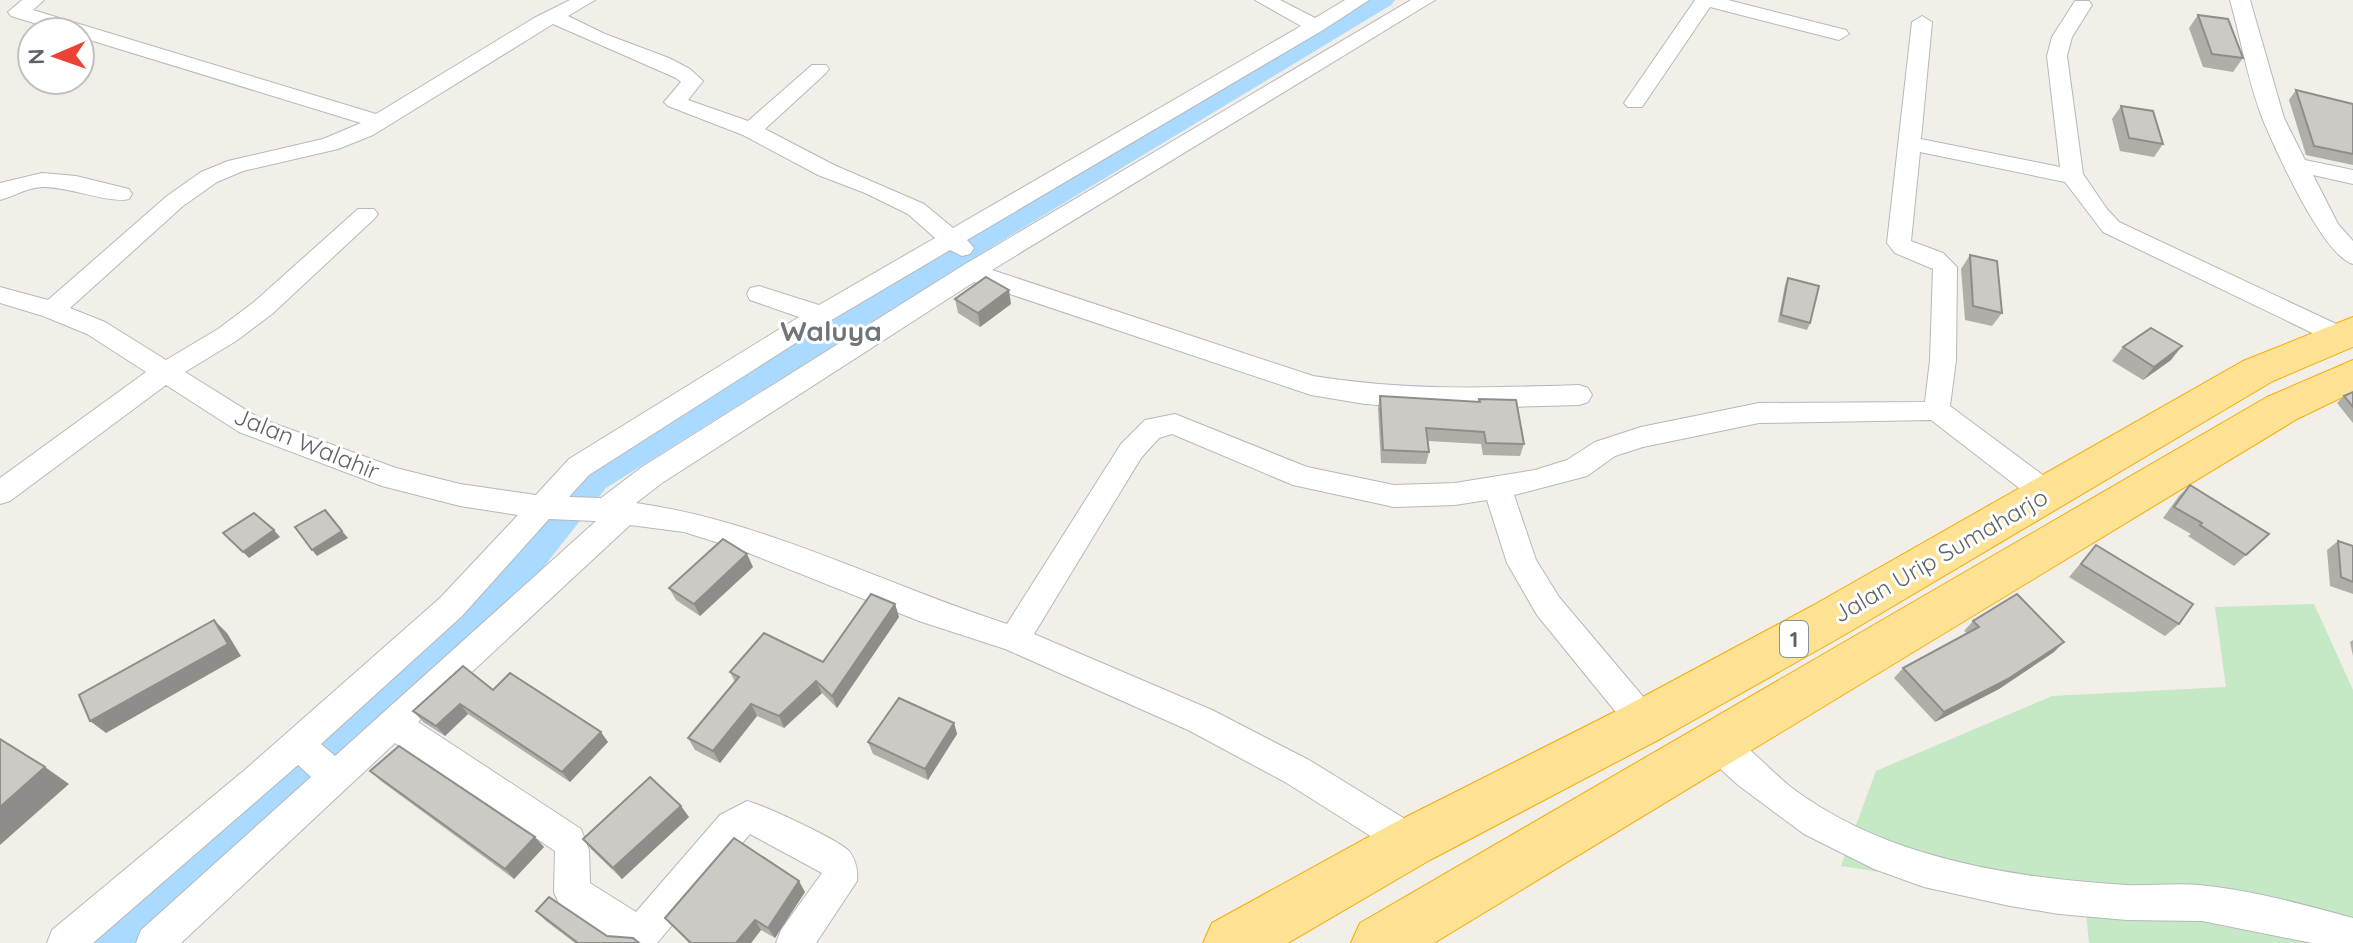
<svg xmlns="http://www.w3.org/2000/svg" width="2353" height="943" viewBox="0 0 2353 943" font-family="Quicksand,sans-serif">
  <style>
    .green { fill: #c5e8c5 }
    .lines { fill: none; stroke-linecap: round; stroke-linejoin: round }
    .canal { fill: #aadaff; fill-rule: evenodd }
    .street-casing { stroke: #b5b8bc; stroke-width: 2 }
    .highway-casing { stroke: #f9ab00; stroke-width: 2 }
    .street { fill: #fff; fill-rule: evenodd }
    .highway { fill: #fde293; fill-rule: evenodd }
    .wall { fill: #afaea9 }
    .shaded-wall { fill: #8f8d8a }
    .building { fill: #cccac5; stroke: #8f8d8a; stroke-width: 2 }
    .labels { text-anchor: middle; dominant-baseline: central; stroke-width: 6; stroke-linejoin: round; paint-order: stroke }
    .shield { fill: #fff; stroke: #8f9295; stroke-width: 2 }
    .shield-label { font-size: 22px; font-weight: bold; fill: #5f6368 }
    .street-label { font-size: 24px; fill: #5f6368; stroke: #fff }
    .quarter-label { font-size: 28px; font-weight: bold; fill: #70757a; stroke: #fff }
  </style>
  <rect width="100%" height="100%" fill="#f1efe8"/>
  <!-- green -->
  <path class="green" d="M2314,604L2353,690V943H2089L2085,904L1841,866L1876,771L2052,696L2226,687L2215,607Z"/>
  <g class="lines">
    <!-- canal -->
    <path class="canal" d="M1366,0H1395L1391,5L998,243L606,488L542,569L423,685L140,943H85L91,927L395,661L516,549L582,470L978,229Z"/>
    <defs>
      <g id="street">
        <path d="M22,0H44L33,10L376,114L534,18L570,0H595L568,16L605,34L669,58L690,69L703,81L688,100L748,121L812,65H826L829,69L826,73L765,129L834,165L924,204L953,228L1301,26L1255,0H1280L1315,18L1345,0H1369L1323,30L967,240L974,248L970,254L962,256L950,250L830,321L589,475L569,497L601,498L642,467L962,266L1411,0H1435L992,270L1313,376C1406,391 1486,388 1579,385L1588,388L1592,395L1588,402L1579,405L1431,409L1365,404L1311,395L974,282L662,483L636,503C765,521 883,584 1007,624L1121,444L1145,420L1175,414L1307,467L1394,485L1455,483L1535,470L1567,460L1595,442L1641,427L1759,403L1925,402L1930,360L1933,269L1895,253L1887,243L1912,22L1922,16L1932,22L1921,139L2060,167L2047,56L2052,37L2075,1H2089L2092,5L2072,37L2067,56L2083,174L2107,209L2119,222L2349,330L2353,336L2349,342L2340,345L2331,342L2103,232L2065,182L1920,152L1911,241L1943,253L1957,267L1956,360L1950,406L2056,485L2060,493L2056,501L2046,504L2036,501L1931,420L1759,423L1643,447L1615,456L1587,476L1514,495L1536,560L1559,597L1656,712L1660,722L1656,732L1644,737L1632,732L1537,615L1507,563L1487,500L1455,505L1394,507L1293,485L1172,434L1159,438L1141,458L1034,634L1212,710L1309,760L1423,830L1428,842L1423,854L1411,859L1399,854L1285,782L1188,730L1005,649L919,621L741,550L684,532L630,525L418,722L581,829L589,850L590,883L636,912L720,815L747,801C764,805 839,840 849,851C856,860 858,870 857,881L816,943H776L781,930L822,873L750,834L657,943H618L559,904L554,892L555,851L395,743L181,943H136L141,930L311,777L298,765L93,943H47L52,930L247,768L440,598L518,515L460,506L382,486L239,432L166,385L10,501L0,504V478L146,372L87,334L43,316L0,303V287L48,300L167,196L201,172L228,161L323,139L361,123L80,37V32H63L11,16L8,12ZM553,24L676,78L681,82L664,102L668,106L743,135L818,175L865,193L908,214L935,238L819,305L759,286L750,288L747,294L750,300L799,317L569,459L536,495L460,484L396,468L259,418L185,372L236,341L272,314L374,219L378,214L374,209H358L254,302L218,329L166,360L105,322L70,308L183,206L217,182L243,171L338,149L373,135ZM549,519L596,521L335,756L321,744L462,616Z"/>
        <path d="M1695,0H1728L1846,30L1849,34L1839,40L1710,7L1642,107H1628L1624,103Z"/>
        <path d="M2230,0H2250L2284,118L2305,160L2353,170V184L2313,175L2338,224L2353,241V264C2323,256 2276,151 2263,120C2248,82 2241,39 2230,0Z"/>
        <path d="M42,173L76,176L129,189L132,194L129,199C110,204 67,186 42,187C25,188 15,196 0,200V183Z"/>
        <path d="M1716,728C1744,739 1768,769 1792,788C1831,817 1876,838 1922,852C1987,872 2058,881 2126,885C2150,886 2174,883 2199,885C2251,890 2302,904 2353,918V943H2312L2202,921L2127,920L2059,914L2010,906L1924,887L1874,869L1804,834L1738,785L1704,754L1699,743L1704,732Z"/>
      </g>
      <g id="highway">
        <path d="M2353,317V347L2273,381L1846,634L1662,738L1430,860L1288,943H1203L1212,923L1392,824L1626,706L1812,606L2243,361Z"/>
        <path d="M2353,360V392L2297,419L1434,943H1351L1360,923L2267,397Z"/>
      </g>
    </defs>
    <!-- street casing -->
    <use href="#street" class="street-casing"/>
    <!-- highway casing -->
    <use href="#highway" class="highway-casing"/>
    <!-- street -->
    <use href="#street" class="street"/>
    <!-- highway -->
    <use href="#highway" class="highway"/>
  </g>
  <!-- wall -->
  <g class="wall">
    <path d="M2198,15L2243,58L2233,72L2203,67L2189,28Z"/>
    <path d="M2296,90L2353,104V165L2306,155L2289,100Z"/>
    <path d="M2121,106L2163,144L2154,157L2120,151L2112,119Z"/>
    <path d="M1970,255L2002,313L1992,326L1965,320L1961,269Z"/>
    <path d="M1788,278L1810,323L1807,330L1778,322L1785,285Z"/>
    <path d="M955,299L1011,304L980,327L958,313Z"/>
    <path d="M2123,347L2171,360L2143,380L2112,361Z"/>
    <path d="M2353,392V423L2337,403L2344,396Z"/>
    <path d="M1380,396L1478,402L1479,399L1524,444L1520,456L1483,455L1481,444L1428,441L1429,452L1426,464L1381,463L1378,408Z"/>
    <path d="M2190,485L2269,534L2234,566L2188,536L2191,534L2163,518L2179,496Z"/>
    <path d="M2338,541L2353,546V594L2330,586L2327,550Z"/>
    <path d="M2096,545L2179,624L2165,636L2069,577Z"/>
    <path d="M753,567L700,616L676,600L669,588Z"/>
    <path d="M895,604L899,617L837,708L822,693L784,728L757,716L720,763L695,750L688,738L735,682L730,672L823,662Z"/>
    <path d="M1973,621L2054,652L1999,689L1935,722L1894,678L1903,668L1967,633L1964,631Z"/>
    <path d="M2353,640V656L2350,642Z"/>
    <path d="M493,690L608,742L570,782L468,714L445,736L423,722L413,711Z"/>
    <path d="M954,723L957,734L928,780L873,754L868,742Z"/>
    <path d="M370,771L544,847L514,879L381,781Z"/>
    <path d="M689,817L622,879L592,850L583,839Z"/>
    <path d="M805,892L775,938L761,930L751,943H689L665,918Z"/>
    <path d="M536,911L607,936L639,943H575L546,921Z"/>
  </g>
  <!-- shaded-wall -->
  <g class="shaded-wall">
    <path d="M1009,290L1011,304L980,327L978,313Z"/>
    <path d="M2182,346L2171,360L2143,380L2154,367Z"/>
    <path d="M274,530L280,537L249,558L243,552Z"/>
    <path d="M342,531L348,538L317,556L312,550Z"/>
    <path d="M747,554L753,567L700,616L694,604Z"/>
    <path d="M895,604L899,617L837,708L832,696Z"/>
    <path d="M214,620L227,633L241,656L106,733L90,721Z"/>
    <path d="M2064,642L2054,652L1999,689L1935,722L1944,712Z"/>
    <path d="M816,681L822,693L784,728L779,716Z"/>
    <path d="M460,704L468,714L445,736L436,726Z"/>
    <path d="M751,704L757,716L720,763L713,751Z"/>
    <path d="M954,723L957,734L928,780L925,769Z"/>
    <path d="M601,732L608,742L570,782L562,772Z"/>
    <path d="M45,767L69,784L0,845V807Z"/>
    <path d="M681,806L689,817L622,879L613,868Z"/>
    <path d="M535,837L544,847L514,879L505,869Z"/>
    <path d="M799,881L805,892L775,938L768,928Z"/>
    <path d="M755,920L761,930L751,943H736Z"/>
  </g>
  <!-- building -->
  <g class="building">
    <path d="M2198,15L2228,19L2243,58L2212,54Z"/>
    <path d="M2296,90L2353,104V154L2314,146Z"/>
    <path d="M2121,106L2153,111L2163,144L2129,138Z"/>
    <path d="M1970,255L1997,261L2002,313L1973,306Z"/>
    <path d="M986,277L1009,290L978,313L955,299Z"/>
    <path d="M1788,278L1819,286L1810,323L1781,315Z"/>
    <path d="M2151,328L2182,346L2154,367L2123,347Z"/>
    <path d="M2353,392V407L2344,396Z"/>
    <path d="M1380,396L1480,402L1479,399L1516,400L1524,444L1486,443L1484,432L1426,428L1429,452L1383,450Z"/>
    <path d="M2190,485L2269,534L2246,555L2200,525L2202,523L2174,507Z"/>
    <path d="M325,510L342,531L312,550L295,527Z"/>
    <path d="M254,513L274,530L243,552L223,533Z"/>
    <path d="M723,539L747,554L694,604L669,588Z"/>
    <path d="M2338,541L2353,546V582L2341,577Z"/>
    <path d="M2096,545L2193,604L2179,624L2081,564Z"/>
    <path d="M871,594L895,604L832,696L816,681L779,716L751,704L713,751L688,738L739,677L730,672L764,633L823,662Z"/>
    <path d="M2017,594L2064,642L2008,679L1944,712L1903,668L1979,627L1973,621Z"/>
    <path d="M214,620L228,644L90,721L79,695Z"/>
    <path d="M463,666L493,690L510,673L601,732L562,772L460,704L436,726L413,711Z"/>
    <path d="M899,698L954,723L925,769L868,742Z"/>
    <path d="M0,739L45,767L0,807Z"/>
    <path d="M399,746L535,837L505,869L370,771Z"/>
    <path d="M650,777L681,806L613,868L583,839Z"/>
    <path d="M734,838L799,881L768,928L755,920L736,943H691L665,918Z"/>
    <path d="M549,897L607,936L633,938L639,943H578L536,911Z"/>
  </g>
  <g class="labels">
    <!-- shield labels -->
    <rect class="shield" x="1780" y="621" width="28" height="36" rx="6"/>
    <g class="shield-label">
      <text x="1794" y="639">1</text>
    </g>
    <!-- street labels -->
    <g class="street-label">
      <text transform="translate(307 443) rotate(22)">Jalan Walahir</text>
      <text transform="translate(1940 555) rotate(-30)">Jalan Urip Sumaharjo</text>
    </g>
    <!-- quarter labels -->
    <g class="quarter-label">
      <text x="831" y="330">Waluya</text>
    </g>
  </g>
  <!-- north arrow -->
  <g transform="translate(56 56) rotate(268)"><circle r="38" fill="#ffffff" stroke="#bfc1c3" stroke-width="2"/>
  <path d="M0-6L14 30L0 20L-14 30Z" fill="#ea4335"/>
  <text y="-12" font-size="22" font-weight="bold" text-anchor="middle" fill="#5f6368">N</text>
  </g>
</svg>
